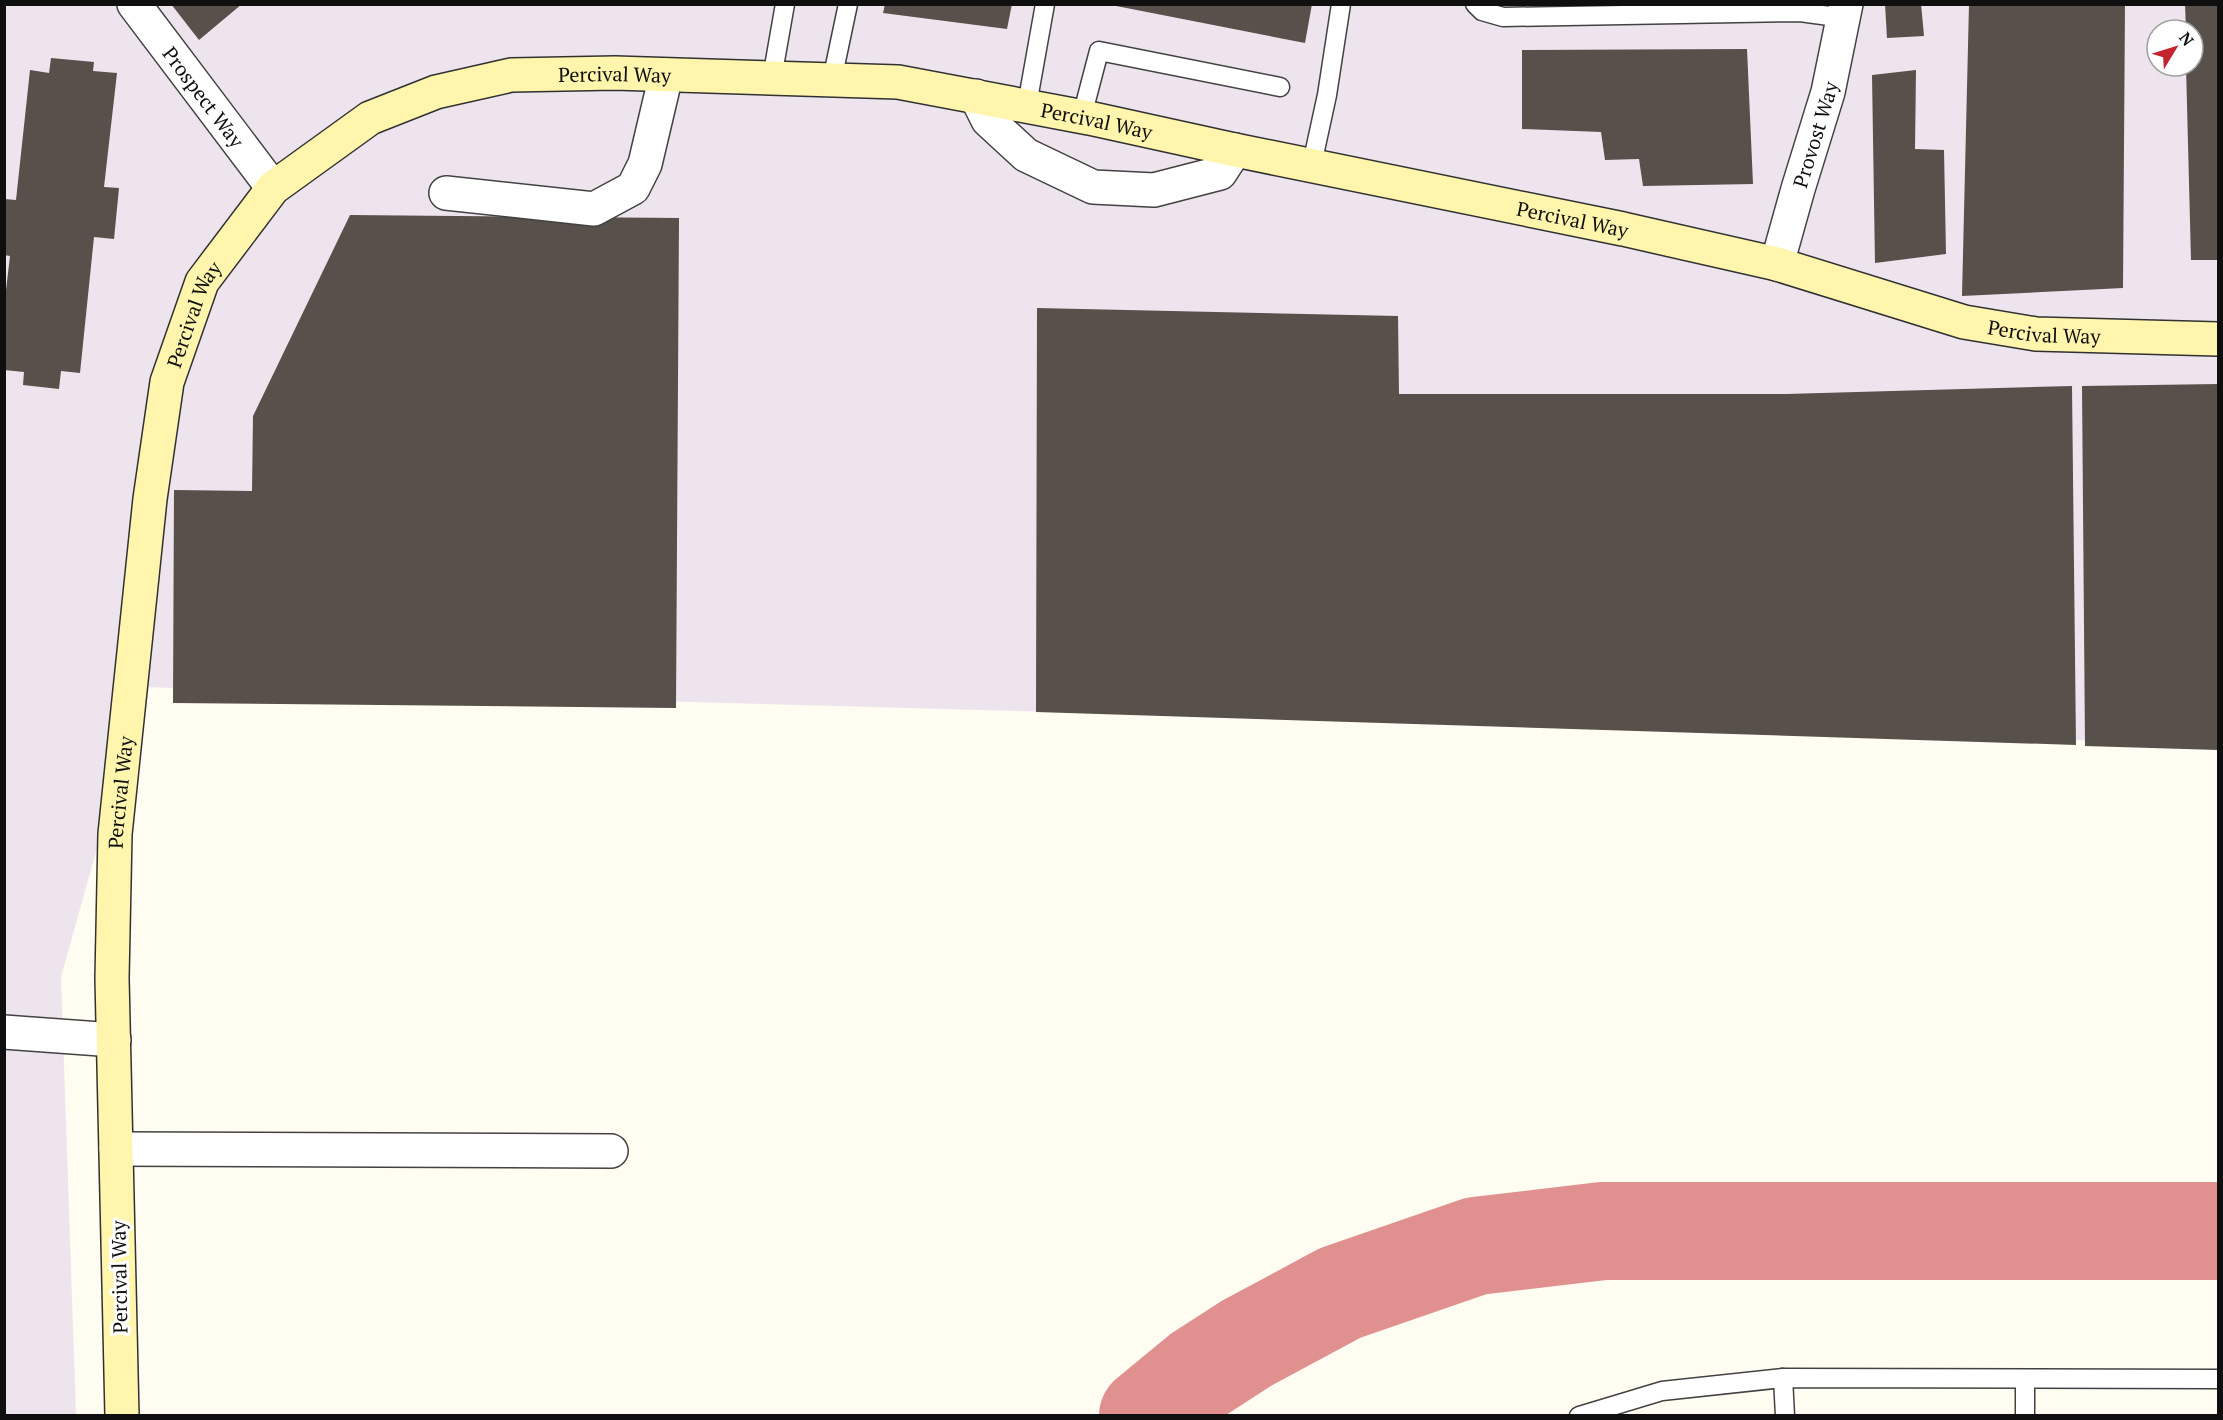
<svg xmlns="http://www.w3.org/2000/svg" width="2223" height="1420" viewBox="0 0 2223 1420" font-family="'PT Serif',serif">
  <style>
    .industrial { fill: #ede4ee; fill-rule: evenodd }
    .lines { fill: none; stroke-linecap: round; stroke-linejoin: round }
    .taxiway { stroke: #e19090; stroke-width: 98 }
    .building { fill: #58504b }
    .lane-casing { stroke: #424242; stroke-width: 21 }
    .street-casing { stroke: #424242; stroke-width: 36 }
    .secondary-casing { stroke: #313131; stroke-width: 36 }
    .lane { stroke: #fff; stroke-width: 18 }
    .street { stroke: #fff; stroke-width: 33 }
    .secondary { stroke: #fff5ad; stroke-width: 33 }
    .labels { text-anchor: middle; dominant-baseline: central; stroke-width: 6; stroke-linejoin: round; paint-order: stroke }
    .street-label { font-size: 20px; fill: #0f0f0f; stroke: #fff }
  </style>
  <rect width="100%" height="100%" fill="#fffcf2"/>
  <!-- industrial -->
  <path class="industrial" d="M5,5H2218V744L142,687L61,977L76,1415L5,1416ZM2157,30H2193V66H2157Z"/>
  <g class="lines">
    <!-- taxiway -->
    <path class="taxiway" d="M1148,1416L1199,1374L1247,1343L1340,1293L1476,1246L1603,1231H2218"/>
  </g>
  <!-- building -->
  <g class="building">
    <path d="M171,4H242L199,40Z"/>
    <path d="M885,4H1012L1007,29L883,13Z"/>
    <path d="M1106,4H1312L1305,43Z"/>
    <path d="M1885,4H1921L1924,36L1887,38Z"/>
    <path d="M1969,4H2125L2123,288L1962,296Z"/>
    <path d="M2185,4H2218V260H2191L2186,66H2193V30H2186Z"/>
    <path d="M1747,49L1753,184L1643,186L1639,159L1605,160L1601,132L1522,129V50Z"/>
    <path d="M51,58L94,62L93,71L117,73L104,187L119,188L114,239L94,237L80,373L61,371L59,389L23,385L24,372L4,370V307L10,256L4,255V199L16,200L30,70L49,73Z"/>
    <path d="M1916,70L1915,149L1944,150L1946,254L1875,263L1872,75Z"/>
    <path d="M350,215L679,218L676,708L173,703L174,490L252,491L253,416Z"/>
    <path d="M1037,308L1398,316L1399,394H1786L2072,386L2076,745L1036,712Z"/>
    <path d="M2218,384V750L2085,746L2082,386Z"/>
  </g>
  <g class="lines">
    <defs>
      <g id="lane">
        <path d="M1475,4L1482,11L1503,17L1800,12L1844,18"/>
        <path d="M772,78L785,4"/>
        <path d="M832,80L848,4"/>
        <path d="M1027,105L1045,4"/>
        <path d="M1082,116L1099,51L1280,87"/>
        <path d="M1312,164L1327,95L1341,4"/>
        <path d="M1783,1378L1785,1416"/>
        <path d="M2025,1380V1416"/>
        <path d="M1579,1416L1662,1391L1783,1378L2218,1379"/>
      </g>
      <g id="street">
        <path id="s1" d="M134,4L273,188"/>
        <path d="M976,96L988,120L1026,155L1093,187L1154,190L1220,173L1235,150"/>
        <path d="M446,193L594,209L633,188L645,164L666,75"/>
        <path id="s2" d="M1777,264L1798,189L1828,92L1846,4"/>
        <path d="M4,1032L114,1040"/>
        <path d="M116,1149L611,1151"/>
      </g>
      <g id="secondary">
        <path id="s3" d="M122,1416L112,978L115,834L150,499L167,382L202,282L273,188L370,118L436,92L511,75L615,73L898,82L1089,118L1235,150L1623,229L1777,264L1964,322L2036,334L2218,339"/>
      </g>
    </defs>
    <!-- lane casing -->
    <use href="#lane" class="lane-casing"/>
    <!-- street casing -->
    <use href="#street" class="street-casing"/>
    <!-- secondary casing -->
    <use href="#secondary" class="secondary-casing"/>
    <!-- lane -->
    <use href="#lane" class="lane"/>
    <!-- street -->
    <use href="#street" class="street"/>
    <!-- secondary -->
    <use href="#secondary" class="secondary"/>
  </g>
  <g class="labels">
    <!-- street labels -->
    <g class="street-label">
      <text stroke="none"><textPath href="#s3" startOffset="1632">Percival Way</textPath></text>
      <text stroke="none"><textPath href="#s1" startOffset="116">Prospect Way</textPath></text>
      <text stroke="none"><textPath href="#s3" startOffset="2118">Percival Way</textPath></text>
      <text stroke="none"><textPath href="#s2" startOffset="135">Provost Way</textPath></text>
      <text stroke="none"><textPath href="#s3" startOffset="2604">Percival Way</textPath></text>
      <text stroke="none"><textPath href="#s3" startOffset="1110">Percival Way</textPath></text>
      <text stroke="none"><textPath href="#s3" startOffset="3090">Percival Way</textPath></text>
      <text stroke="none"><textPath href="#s3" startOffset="624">Percival Way</textPath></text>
      <text transform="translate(119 1277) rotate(-91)">Percival Way</text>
    </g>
  </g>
  <!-- border -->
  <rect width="2223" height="1420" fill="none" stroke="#0f0f0f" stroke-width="12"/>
  <!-- north arrow -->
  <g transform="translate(2175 48) rotate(52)"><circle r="28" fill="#ffffff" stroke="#9f9f9f" stroke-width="1.5"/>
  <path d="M0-4.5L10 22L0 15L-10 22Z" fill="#c3242d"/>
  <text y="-9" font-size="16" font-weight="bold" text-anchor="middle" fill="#0f0f0f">N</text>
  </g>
</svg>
